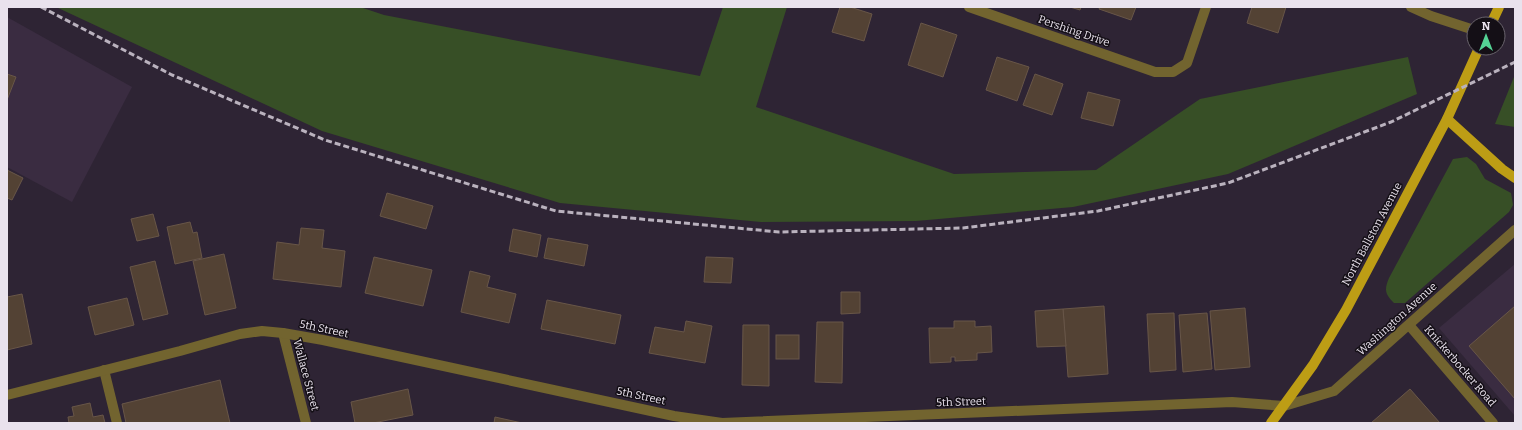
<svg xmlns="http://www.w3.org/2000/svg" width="1522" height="430" viewBox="0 0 1522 430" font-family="Bitter,serif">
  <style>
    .built { fill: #3a2c41 }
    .green { fill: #374f26 }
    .building { fill: #534234; stroke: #685648 }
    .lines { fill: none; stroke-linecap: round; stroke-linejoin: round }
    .lane { stroke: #72642f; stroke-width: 10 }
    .street { stroke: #72642f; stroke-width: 10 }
    .primary { stroke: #bd9d15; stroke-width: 10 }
    .rail { stroke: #bab2be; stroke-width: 3; stroke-dasharray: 6 3; stroke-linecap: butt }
    .labels { text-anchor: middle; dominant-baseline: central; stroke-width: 3; stroke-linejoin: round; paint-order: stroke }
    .street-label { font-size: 11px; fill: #e9e2ed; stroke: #140f16 }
  </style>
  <rect width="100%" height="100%" fill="#2e2434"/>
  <!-- built -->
  <g class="built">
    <path d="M7,17L132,87L72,202L7,167Z"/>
    <path d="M1515,264V416L1439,328Z"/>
  </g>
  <!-- green -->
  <g class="green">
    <path d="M56,7H360L384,15L700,76L723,7H787L756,107L954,174L1096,170L1200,99L1408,57L1417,94L1228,174L1073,207L916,221L761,222L560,203L322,131Z"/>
    <path d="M1515,76V127L1495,124L1514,77Z"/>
    <path d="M1467,157L1476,164L1485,179L1511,193L1513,205L1509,212L1405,303H1394C1385,294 1384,290 1389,278L1453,159Z"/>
  </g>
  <!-- building -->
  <g class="building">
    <path d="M840,7H850L872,14L864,41L832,32Z"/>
    <path d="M1070,7H1081L1080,10Z"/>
    <path d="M1100,7H1136L1131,20L1099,9Z"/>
    <path d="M1252,7H1286L1278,33L1247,23Z"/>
    <path d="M921,23L957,35L943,77L908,65Z"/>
    <path d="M997,57L1029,67L1017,101L986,90Z"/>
    <path d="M7,74L16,77L7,100Z"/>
    <path d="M1035,74L1063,84L1052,115L1023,105Z"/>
    <path d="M1088,92L1120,100L1113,126L1081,118Z"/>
    <path d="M7,170L23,178L12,200L7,198Z"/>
    <path d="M387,193L433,206L426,229L380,216Z"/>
    <path d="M153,214L159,236L137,241L131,219Z"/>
    <path d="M190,222L193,233L197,232L202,258L175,264L167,227Z"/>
    <path d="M301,228L324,230L322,248L345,251L341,287L273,279L277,242L299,245Z"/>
    <path d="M513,229L541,235L537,257L509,251Z"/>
    <path d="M548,238L588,245L584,266L544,258Z"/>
    <path d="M224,254L236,308L205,315L193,261Z"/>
    <path d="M374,257L432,270L423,306L365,293Z"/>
    <path d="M706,257L733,258L731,283L704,282Z"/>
    <path d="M155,261L168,314L143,320L130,267Z"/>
    <path d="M470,271L490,276L487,287L516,294L509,323L461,312Z"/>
    <path d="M841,292H860V313L841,314Z"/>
    <path d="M22,294L32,344L7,350V297Z"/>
    <path d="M127,298L134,325L95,335L88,307Z"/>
    <path d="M547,300L621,315L615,344L541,329Z"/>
    <path d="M1104,306L1108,374L1068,377L1063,309Z"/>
    <path d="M1515,306V399L1469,346Z"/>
    <path d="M1245,308L1250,367L1215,370L1210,311Z"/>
    <path d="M1063,309L1066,346L1037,347L1035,311Z"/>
    <path d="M1174,313L1176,370L1150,372L1147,314Z"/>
    <path d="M1207,313L1212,369L1183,372L1179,315Z"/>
    <path d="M686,321L712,326L705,363L649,353L655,327L684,332Z"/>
    <path d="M954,321H975V327L991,326L992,352L977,353V360L955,361V357H951V362L930,363L929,328H954Z"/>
    <path d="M817,322H843L842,383L815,382Z"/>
    <path d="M743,325H769V386L742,385Z"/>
    <rect x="776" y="335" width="23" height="24"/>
    <path d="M220,380L230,423H126L122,404Z"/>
    <path d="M408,389L413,415L373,423H355L351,402Z"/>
    <path d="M1410,389L1440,423H1371Z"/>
    <path d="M90,403L93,417L103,415L105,423H69L68,417L74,416L72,407Z"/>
    <path d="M495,417L522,423H494Z"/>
  </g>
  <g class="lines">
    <!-- lane -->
    <path class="lane" d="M104,370L117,423"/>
    <!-- street -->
    <g class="street">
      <path d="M969,7L1155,72H1173L1187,63L1206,7"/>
      <path d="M1411,7L1431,16L1474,30"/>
      <path d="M1409,325L1493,423"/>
      <path d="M283,333L306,423"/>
      <path d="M7,395L180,351L240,334L262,331L283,333L323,340L674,416L722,423L1232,402L1284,406L1334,391L1515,230"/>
    </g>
    <!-- primary -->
    <g class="primary">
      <path d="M1491,24L1499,7"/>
      <path d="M1447,119L1502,169L1515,178"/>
      <path d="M1271,423L1313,365L1346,310L1447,119L1479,48"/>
    </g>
    <!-- rail -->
    <path class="rail" d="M41,7L172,75L325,140L556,211L779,232L963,228L1098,211L1228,183L1391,122L1515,62"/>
  </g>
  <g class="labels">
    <!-- street labels -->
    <g class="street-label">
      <text transform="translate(1074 31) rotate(19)">Pershing Drive</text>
      <text transform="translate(1372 234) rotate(-62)">North Ballston Avenue</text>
      <text transform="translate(1397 319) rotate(-42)">Washington Avenue</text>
      <text transform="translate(324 329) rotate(12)">5th Street</text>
      <text transform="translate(1460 366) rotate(49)">Knickerbocker Road</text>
      <text transform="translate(306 375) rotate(75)">Wallace Street</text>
      <text transform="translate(641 396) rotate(12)">5th Street</text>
      <text transform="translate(961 402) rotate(-2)">5th Street</text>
    </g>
  </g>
  <!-- border -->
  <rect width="1522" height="430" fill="none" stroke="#e9e2ed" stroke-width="16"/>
  <!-- north arrow -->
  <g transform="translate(1486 36)"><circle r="19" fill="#140f16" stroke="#69636c"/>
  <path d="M0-3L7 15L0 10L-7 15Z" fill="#54d395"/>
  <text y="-6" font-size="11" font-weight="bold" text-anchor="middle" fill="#e9e2ed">N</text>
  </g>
</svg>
